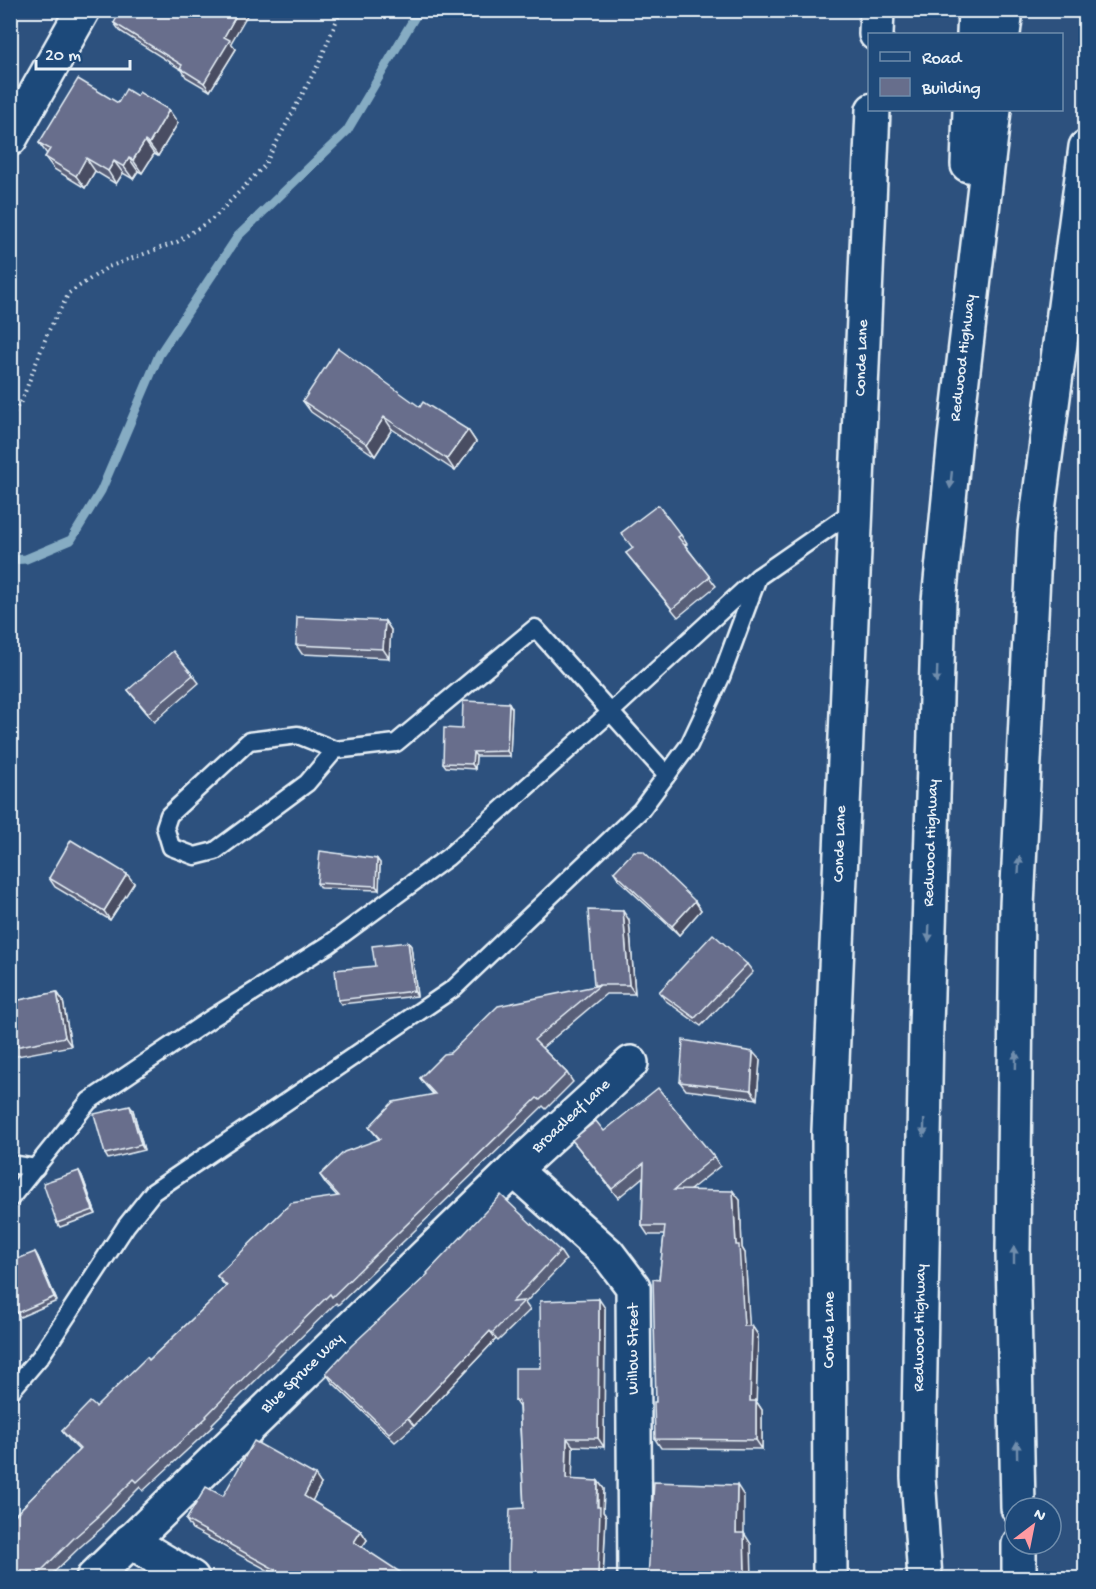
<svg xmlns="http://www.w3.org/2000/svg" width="1096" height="1589" viewBox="0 0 1096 1589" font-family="'Gochi Hand',sans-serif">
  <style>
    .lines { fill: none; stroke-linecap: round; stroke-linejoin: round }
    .stream { stroke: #86acc3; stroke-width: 9 }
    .service-casing { stroke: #e8f1f8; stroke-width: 21 }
    .minor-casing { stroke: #e8f1f8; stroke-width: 38 }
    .tertiary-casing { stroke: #e8f1f8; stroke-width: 38 }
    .motorway-casing { stroke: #e8f1f8; stroke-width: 38 }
    .path { stroke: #e8f1f8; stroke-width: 4; stroke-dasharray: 1.5 4.5; stroke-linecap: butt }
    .service { stroke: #1f4a7a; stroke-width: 16 }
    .minor { stroke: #1f4a7a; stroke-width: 33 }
    .tertiary { stroke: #1f4a7a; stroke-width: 33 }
    .motorway { stroke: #1f4a7a; stroke-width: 33 }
    .wall { fill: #595f78; stroke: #e8f1f8; stroke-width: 1.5 }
    .shaded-wall { fill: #484d62; stroke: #e8f1f8; stroke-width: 1.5 }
    .building { fill: #676e8c; stroke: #e8f1f8; stroke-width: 1.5 }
    .oneway { fill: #6f8dac }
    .labels { text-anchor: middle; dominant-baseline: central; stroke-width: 4.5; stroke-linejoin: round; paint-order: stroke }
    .street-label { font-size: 16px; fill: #e8f1f8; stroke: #1f4a7a }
  </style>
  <rect width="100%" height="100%" fill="#2d517e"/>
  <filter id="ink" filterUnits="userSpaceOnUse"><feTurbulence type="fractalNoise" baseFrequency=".0167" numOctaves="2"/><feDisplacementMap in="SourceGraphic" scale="12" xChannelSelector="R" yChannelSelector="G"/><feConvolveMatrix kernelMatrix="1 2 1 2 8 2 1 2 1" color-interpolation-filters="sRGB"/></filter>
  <g filter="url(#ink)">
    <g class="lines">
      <!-- stream -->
      <path class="stream" d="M10,560L26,559L71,540L101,491L159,355L238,236L347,131L419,10"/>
      <defs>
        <g id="service">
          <path d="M335,750L307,783L215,851L195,856L171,847L165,827L169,815L249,741L298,735L335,750L396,743L535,628L667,775"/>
          <path d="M10,1164L36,1168"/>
          <path d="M10,1199L89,1101L212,1018L328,945L448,857L612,711L758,577L856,509"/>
          <path d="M10,1392L40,1357L126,1226L153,1192L454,988L641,810L689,745L721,677L758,577"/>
        </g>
        <g id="minor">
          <path d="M10,139L83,10"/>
          <path d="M514,1170L608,1254L633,1287L635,1578"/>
          <path d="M130,1541L192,1578"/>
          <path d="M93,1578L514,1170L631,1063"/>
        </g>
        <g id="tertiary">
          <path d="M876,34L877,10"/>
          <path d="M830,1578L829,1131L873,110"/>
        </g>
        <g id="motorway">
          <path d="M974,34L975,10"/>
          <path d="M1003,34L1006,10"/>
          <path d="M968,165L970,110"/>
          <path d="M1018,1508L1013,1252L1017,906L1035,533L1086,147"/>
          <path d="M1019,1544V1578"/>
          <path d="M925,1578L918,1477L926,1027L939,601L955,438L994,110"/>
        </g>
      </defs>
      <!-- service casing -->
      <use href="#service" class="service-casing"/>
      <!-- minor casing -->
      <use href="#minor" class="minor-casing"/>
      <!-- tertiary casing -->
      <use href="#tertiary" class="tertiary-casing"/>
      <!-- motorway casing -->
      <use href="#motorway" class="motorway-casing"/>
      <!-- path -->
      <path class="path" d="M10,417L22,400L48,332L69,293L108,267L177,242L215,217L264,166L319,63L341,10"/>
      <!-- service -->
      <use href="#service" class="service"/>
      <!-- minor -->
      <use href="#minor" class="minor"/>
      <!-- tertiary -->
      <use href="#tertiary" class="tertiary"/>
      <!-- motorway -->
      <use href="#motorway" class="motorway"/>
    </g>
    <!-- wall -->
    <g class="wall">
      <path d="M114,23L231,43L236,49L210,91L186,77L182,70L120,31Z"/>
      <path d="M118,103L178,123L158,156L154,154L142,173L138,171L133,179L123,173L116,184L95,171L85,188L54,169L45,157L47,154L39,143Z"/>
      <path d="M303,401L420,407L468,430L476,442L455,471L392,429L375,456L311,412Z"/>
      <path d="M681,535L687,544L685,545L716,586L678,617L626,553Z"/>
      <path d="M385,621L391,630L389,658L302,654L296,645Z"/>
      <path d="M193,675L199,683L154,722L128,690Z"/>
      <path d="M509,703L512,708L510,756H476L475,769L446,767L443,763L462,729Z"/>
      <path d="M377,859L380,863L379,890L320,888L317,883Z"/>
      <path d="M614,872L695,901L701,910L679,935L620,881Z"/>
      <path d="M49,878L134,883L110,920L55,887Z"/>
      <path d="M629,920L635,994H606L542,1048L567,1073L573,1082L546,1109L543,1106L338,1305L336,1303L288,1350L287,1349L212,1424L213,1426L143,1491L140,1487L103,1525L104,1526L80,1547L48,1578H12L10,1577V1520L79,1450L69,1440L62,1431L96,1407L149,1360L226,1287L217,1276L337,1196L326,1184L320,1175L379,1139L369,1127L433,1094L426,1086L420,1078L450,1053L595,986L594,985Z"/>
      <path d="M408,942L411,946L417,996L341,1004L338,1000L375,966Z"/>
      <path d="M747,964L753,972L701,1026L665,1000L659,992Z"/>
      <path d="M57,992L63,1001L71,1046L12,1057L10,1054V1002Z"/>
      <path d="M760,1060L757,1099L686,1090L680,1082Z"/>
      <path d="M133,1110L144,1150L108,1159L105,1154Z"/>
      <path d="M604,1131L714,1157L720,1166L690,1190L740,1200L742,1248L745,1253L749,1326H752L758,1335L756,1401L762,1410V1449L661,1448L655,1439L659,1280L664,1235H648L642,1226L643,1177L618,1198L572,1140Z"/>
      <path d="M79,1171L82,1176L96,1214L60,1227L57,1223Z"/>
      <path d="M560,1251L566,1260L525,1303L530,1310L498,1341L496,1339L414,1426L395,1442L332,1382L326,1373Z"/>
      <path d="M35,1252L38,1257L57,1301L20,1317L17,1313Z"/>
      <path d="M605,1308L604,1447L573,1446L572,1480L598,1481L604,1489L603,1512L606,1516L603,1578L524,1508L519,1407L515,1401L541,1368Z"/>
      <path d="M321,1484L312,1501L361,1531L367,1540L362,1547L282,1578L192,1529L186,1520L223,1496Z"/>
    </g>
    <!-- shaded-wall -->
    <g class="shaded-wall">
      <path d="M239,10H250L231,43L236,49L210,91L204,83L224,37Z"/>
      <path d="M169,110L178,123L158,156L149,144Z"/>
      <path d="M145,141L154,154L142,173L133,160Z"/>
      <path d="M86,158L95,171L85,188L76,176Z"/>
      <path d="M129,158L138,171L133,179L124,167Z"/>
      <path d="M114,161L123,173L116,184L108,171Z"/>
      <path d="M384,417L392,429L375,456L367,444Z"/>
      <path d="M468,430L476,442L455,471L447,459Z"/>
      <path d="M385,621L391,630L389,658L383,649Z"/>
      <path d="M509,703L512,708L510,756L507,751Z"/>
      <path d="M473,752L476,756L475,769L472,764Z"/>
      <path d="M377,859L380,863L379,890L376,886Z"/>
      <path d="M127,874L134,883L110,920L104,911Z"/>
      <path d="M695,901L701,910L679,935L672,926Z"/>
      <path d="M623,911L629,920L635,994L629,985Z"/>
      <path d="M408,942L411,946L417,996L414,991Z"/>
      <path d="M57,992L63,1001L71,1046L65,1037Z"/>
      <path d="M753,1052L760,1060L757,1099L751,1090Z"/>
      <path d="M130,1106L133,1110L144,1150L141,1145Z"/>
      <path d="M79,1171L82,1176L96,1214L93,1210Z"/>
      <path d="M733,1191L740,1200L742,1248L745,1253L750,1335L744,1326L736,1245Z"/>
      <path d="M35,1252L38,1257L57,1301L54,1297Z"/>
      <path d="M599,1299L605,1308L604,1447L598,1438Z"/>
      <path d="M752,1326L758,1335L756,1410L750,1401Z"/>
      <path d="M490,1331L496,1339L414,1426L408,1418Z"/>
      <path d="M756,1401L762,1410V1449L756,1440Z"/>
      <path d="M567,1438L573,1446L572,1488L566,1479Z"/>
      <path d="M315,1475L321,1484L310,1505L304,1496Z"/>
      <path d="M598,1481L604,1489L603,1512L606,1516L603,1578H598Z"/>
      <path d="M737,1485L744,1496V1543L736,1533Z"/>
      <path d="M361,1531L367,1540L360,1550L354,1542Z"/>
      <path d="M744,1533L751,1544L752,1578H745Z"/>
    </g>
    <!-- building -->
    <g class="building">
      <path d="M121,10H239L224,37L230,40L204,83L180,68L182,65L114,23Z"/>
      <path d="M78,79L118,103L126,89L137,96L139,92L169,110L149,144L145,141L133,160L129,158L124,167L114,161L108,171L86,158L76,176L45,157L50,149L39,143Z"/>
      <path d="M338,348L420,407L423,402L468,430L447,459L384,417L367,444L303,401Z"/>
      <path d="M658,505L681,535L678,537L710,577L672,609L626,553L633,548L621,533Z"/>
      <path d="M297,617L385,621L383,649L296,645Z"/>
      <path d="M173,651L193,675L148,713L128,690Z"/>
      <path d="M463,701L509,703L507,751L473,752L472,764L443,763L444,728L462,729Z"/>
      <path d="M71,840L127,874L104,911L49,878Z"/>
      <path d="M320,851L377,859L376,886L317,883Z"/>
      <path d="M634,851H643L695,901L672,926L614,872Z"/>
      <path d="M588,910L623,911L629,985H600L534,1040L567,1073L540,1100L537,1098L332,1297L330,1294L282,1341L281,1340L206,1416L207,1417L137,1482L134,1479L97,1516L98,1517L74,1538L34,1578H14L10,1575V1520L80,1449L62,1431L90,1402L96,1407L147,1357L149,1360L227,1286L217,1276L291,1203L339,1196L320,1175L344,1152L380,1139L369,1127L393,1102L435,1094L420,1078L444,1054L450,1053L498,1006L600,985H594Z"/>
      <path d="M713,934L747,964L695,1018L659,992Z"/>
      <path d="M408,942L414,991L338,1000L335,970L375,966L372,946Z"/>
      <path d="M57,992L65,1037L10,1048V1002Z"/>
      <path d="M683,1040L753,1052L751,1090L680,1082Z"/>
      <path d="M658,1088L714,1157L674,1190L733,1191L736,1245H739L744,1326H752L750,1401H756V1440L655,1439L654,1402H656L653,1279L659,1280L665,1226H642L644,1163L612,1189L572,1140L596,1121L604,1131Z"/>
      <path d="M130,1106L141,1145L105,1154L94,1114Z"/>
      <path d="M79,1171L93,1210L57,1223L43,1183Z"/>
      <path d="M501,1195L560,1251L512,1302L524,1301L492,1333L490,1331L408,1418L389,1433L326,1373L351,1346L428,1274L427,1273Z"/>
      <path d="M35,1252L54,1297L17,1313L10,1296V1262Z"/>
      <path d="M599,1299L598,1438H567L566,1479L598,1481L597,1507H600L598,1578H508V1560L510,1509L524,1508L519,1401H515V1368H541L540,1301Z"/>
      <path d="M254,1441L315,1475L304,1496L361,1531L354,1542L409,1578H282L285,1575L186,1520L206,1487L223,1496Z"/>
      <path d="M654,1482L737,1485L736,1533H744L745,1578H648Z"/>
    </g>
    <!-- one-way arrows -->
    <defs><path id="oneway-solid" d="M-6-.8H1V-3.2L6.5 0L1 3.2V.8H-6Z" transform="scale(1.5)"/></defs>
    <g class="oneway">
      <use href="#oneway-solid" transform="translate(951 480) rotate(96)"/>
      <use href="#oneway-solid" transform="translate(937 675) rotate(92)"/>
      <use href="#oneway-solid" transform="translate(1019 865) rotate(-87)"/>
      <use href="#oneway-solid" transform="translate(929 933) rotate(92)"/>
      <use href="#oneway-solid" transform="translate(1016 1060) rotate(-89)"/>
      <use href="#oneway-solid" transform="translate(924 1128) rotate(91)"/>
      <use href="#oneway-solid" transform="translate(1014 1255) rotate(-90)"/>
      <use href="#oneway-solid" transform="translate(1017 1450) rotate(-91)"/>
    </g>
  </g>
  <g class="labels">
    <!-- street labels -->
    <g class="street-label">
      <text transform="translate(863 358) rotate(-88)">Conde Lane</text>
      <text transform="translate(964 358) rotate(-83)">Redwood Highway</text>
      <text transform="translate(932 843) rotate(-88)">Redwood Highway</text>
      <text transform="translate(841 844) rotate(-88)">Conde Lane</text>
      <text transform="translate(572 1117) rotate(-43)">Broadleaf Lane</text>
      <text transform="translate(921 1328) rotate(-89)">Redwood Highway</text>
      <text transform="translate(830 1330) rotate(-90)">Conde Lane</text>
      <text transform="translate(634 1349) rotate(-90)">Willow Street</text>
      <text transform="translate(303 1374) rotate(-44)">Blue Spruce Way</text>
    </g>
  </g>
  <!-- margin -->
  <rect width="1096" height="1589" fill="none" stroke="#1f4a7a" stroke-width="36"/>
  <rect x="18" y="18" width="1060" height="1553" fill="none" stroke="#e8f1f8" stroke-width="2" filter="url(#ink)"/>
  <!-- legend -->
  <rect x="868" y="33" width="195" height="78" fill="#1f4a7a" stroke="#6f8dac" stroke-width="1.5"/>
  <rect x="880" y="52" width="30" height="9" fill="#1f4a7a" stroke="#6f8dac" stroke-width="1.5"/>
  <text x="922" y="63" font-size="18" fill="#e8f1f8">Road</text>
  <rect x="880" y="78" width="30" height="18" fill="#676e8c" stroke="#6f8dac" stroke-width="1.5"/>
  <text x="922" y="93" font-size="18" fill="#e8f1f8">Building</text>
  <!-- north arrow -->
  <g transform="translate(1033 1526) rotate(32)"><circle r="28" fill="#1f4a7a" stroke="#6f8dac" stroke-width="1.5"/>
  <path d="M0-4.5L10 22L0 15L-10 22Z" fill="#ff9aa2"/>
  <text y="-9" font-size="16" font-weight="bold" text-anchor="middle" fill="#e8f1f8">N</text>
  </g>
  <!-- scale -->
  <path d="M36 60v9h94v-9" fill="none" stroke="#e8f1f8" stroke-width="3"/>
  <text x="45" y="60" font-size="18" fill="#e8f1f8" stroke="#1f4a7a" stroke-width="4.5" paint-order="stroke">20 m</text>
</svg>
